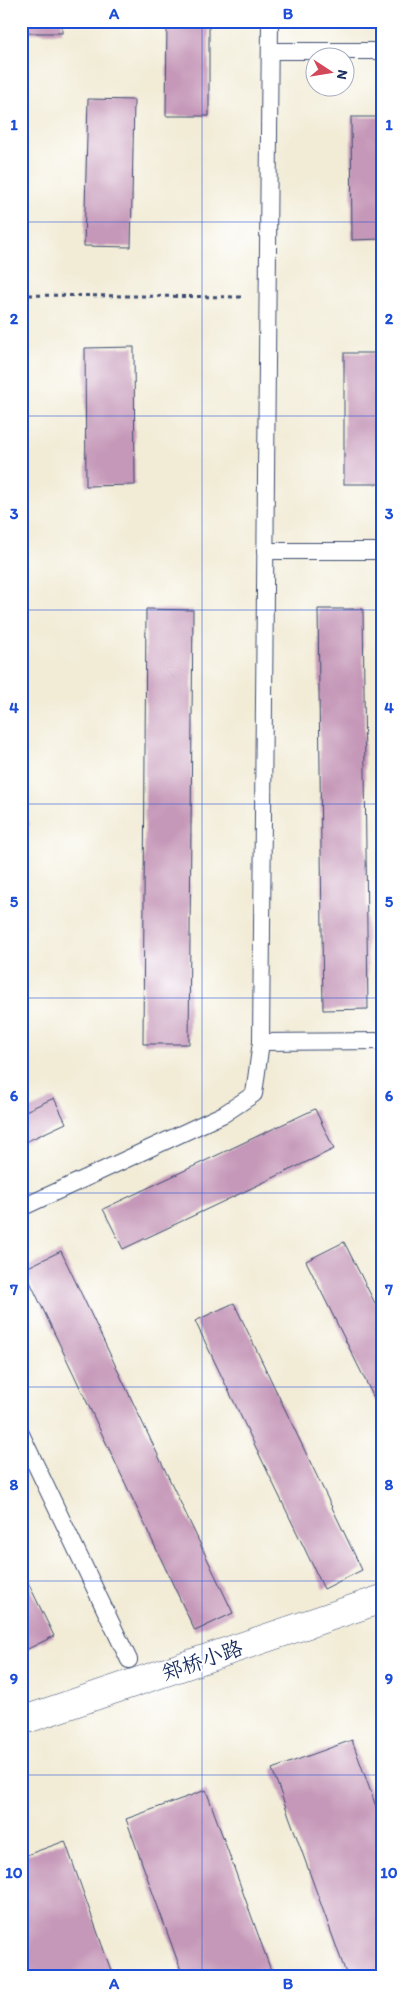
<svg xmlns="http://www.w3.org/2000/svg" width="403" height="1997" viewBox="0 0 403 1997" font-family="Itim,'LXGW WenKai TC',sans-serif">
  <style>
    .building { fill: #c597b8 }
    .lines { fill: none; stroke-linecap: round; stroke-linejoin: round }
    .service-casing { stroke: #3b4b70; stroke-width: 18 }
    .minor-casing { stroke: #3b4b70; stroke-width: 29 }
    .path { stroke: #3b4b70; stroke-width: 3; stroke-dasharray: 4 4; stroke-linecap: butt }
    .service { stroke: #fff; stroke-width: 16 }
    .minor { stroke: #fff; stroke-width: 28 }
    .grid { fill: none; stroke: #1d4ed8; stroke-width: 1; stroke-opacity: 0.55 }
    .labels { text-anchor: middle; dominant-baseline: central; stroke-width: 4; stroke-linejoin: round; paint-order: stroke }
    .street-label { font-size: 21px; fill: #1b2f5e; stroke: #fff }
    .neatline { fill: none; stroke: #1d4ed8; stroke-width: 2 }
    .grid-label { font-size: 16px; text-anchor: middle; font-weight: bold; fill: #1d4ed8 }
  </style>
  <rect width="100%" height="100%" fill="#fff"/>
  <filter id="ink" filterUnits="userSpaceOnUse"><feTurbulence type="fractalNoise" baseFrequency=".02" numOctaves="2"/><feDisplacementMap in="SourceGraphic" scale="10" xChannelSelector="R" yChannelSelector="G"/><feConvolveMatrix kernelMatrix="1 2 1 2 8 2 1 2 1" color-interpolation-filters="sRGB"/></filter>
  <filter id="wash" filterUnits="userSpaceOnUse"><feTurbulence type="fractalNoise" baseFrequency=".0096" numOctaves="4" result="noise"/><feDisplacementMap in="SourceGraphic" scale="20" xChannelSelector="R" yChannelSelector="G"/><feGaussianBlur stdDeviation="1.12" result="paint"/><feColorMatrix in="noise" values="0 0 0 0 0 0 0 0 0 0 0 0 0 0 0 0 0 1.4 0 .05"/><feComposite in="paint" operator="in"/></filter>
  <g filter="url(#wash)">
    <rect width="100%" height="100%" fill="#f2ecd7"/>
    <g id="blocks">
      <!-- building -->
      <g class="building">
        <rect x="21" y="21" width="41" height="12"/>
        <path d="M167,21H209V116H166Z"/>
        <path d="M88,99L134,100L131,247L84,246Z"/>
        <path d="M351,117H382V239L352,240Z"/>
        <path d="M134,347L135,485L86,486L85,348Z"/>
        <rect x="344" y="353" width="38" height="131"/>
        <path d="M146,609L193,610L189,1044H143Z"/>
        <path d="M318,609H363L368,1009L323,1010Z"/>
        <path d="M21,806L30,825L21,829Z"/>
        <path d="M54,1098L66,1123L21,1144V1113Z"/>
        <path d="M315,1109L334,1149L123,1249L103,1209Z"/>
        <path d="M344,1242L382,1317V1414L306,1261Z"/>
        <path d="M61,1251L233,1613L195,1631L24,1269Z"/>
        <path d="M234,1303L362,1570L324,1589L195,1321Z"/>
        <path d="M21,1568L54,1636L22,1652L21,1649Z"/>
        <path d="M352,1740L382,1823V1976H347L272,1769Z"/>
        <path d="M206,1790L273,1976H183L126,1819Z"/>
        <path d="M65,1841L113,1976H23L21,1971V1857Z"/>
      </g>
    </g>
  </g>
  <g filter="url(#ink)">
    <use href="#blocks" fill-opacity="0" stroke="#3b4b70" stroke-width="1"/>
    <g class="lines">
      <defs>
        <g id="service">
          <path d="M270,51H382"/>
          <path d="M265,551H382"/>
          <path d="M261,1042L382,1041"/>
          <path d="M21,1208L224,1114L254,1094L261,1042L270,21"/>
          <path d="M21,1434L129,1660"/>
        </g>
        <path id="minor" d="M21,1721L382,1599"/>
      </defs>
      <!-- service casing -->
      <use href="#service" class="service-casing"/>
      <!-- minor casing -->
      <use href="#minor" class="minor-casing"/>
      <!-- path -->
      <path class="path" d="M21,295L244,297"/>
      <!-- service -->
      <use href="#service" class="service"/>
      <!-- minor -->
      <use href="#minor" class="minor"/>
    </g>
  </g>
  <!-- grid -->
  <path class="grid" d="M202,21V1976M21,222H382M21,416H382M21,610H382M21,804H382M21,998H382M21,1193H382M21,1387H382M21,1581H382M21,1775H382"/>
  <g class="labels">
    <!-- street labels -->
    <g class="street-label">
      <text transform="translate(202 1660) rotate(-19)">郑桥小路</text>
    </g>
  </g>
  <!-- margin -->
  <rect width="403" height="1997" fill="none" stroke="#fff" stroke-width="55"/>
  <!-- north arrow -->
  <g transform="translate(330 72) rotate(102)"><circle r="24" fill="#ffffff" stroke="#a4acbf"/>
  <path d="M0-4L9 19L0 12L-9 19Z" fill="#d1495b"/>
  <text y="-8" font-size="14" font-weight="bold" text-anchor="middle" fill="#1b2f5e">N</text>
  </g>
  <rect x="28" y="28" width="348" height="1942" class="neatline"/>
  <g class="grid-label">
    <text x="114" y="19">A</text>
    <text x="288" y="19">B</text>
    <text x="14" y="130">1</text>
    <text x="389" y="130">1</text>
    <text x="14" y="324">2</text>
    <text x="389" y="324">2</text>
    <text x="14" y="519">3</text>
    <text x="389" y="519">3</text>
    <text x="14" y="713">4</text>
    <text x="389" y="713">4</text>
    <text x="14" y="907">5</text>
    <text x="389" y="907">5</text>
    <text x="14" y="1101">6</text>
    <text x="389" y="1101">6</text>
    <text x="14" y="1295">7</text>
    <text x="389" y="1295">7</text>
    <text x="14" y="1490">8</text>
    <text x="389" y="1490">8</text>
    <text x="14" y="1684">9</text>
    <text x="389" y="1684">9</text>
    <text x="14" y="1878">10</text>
    <text x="389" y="1878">10</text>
    <text x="114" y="1989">A</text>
    <text x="288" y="1989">B</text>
  </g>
</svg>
